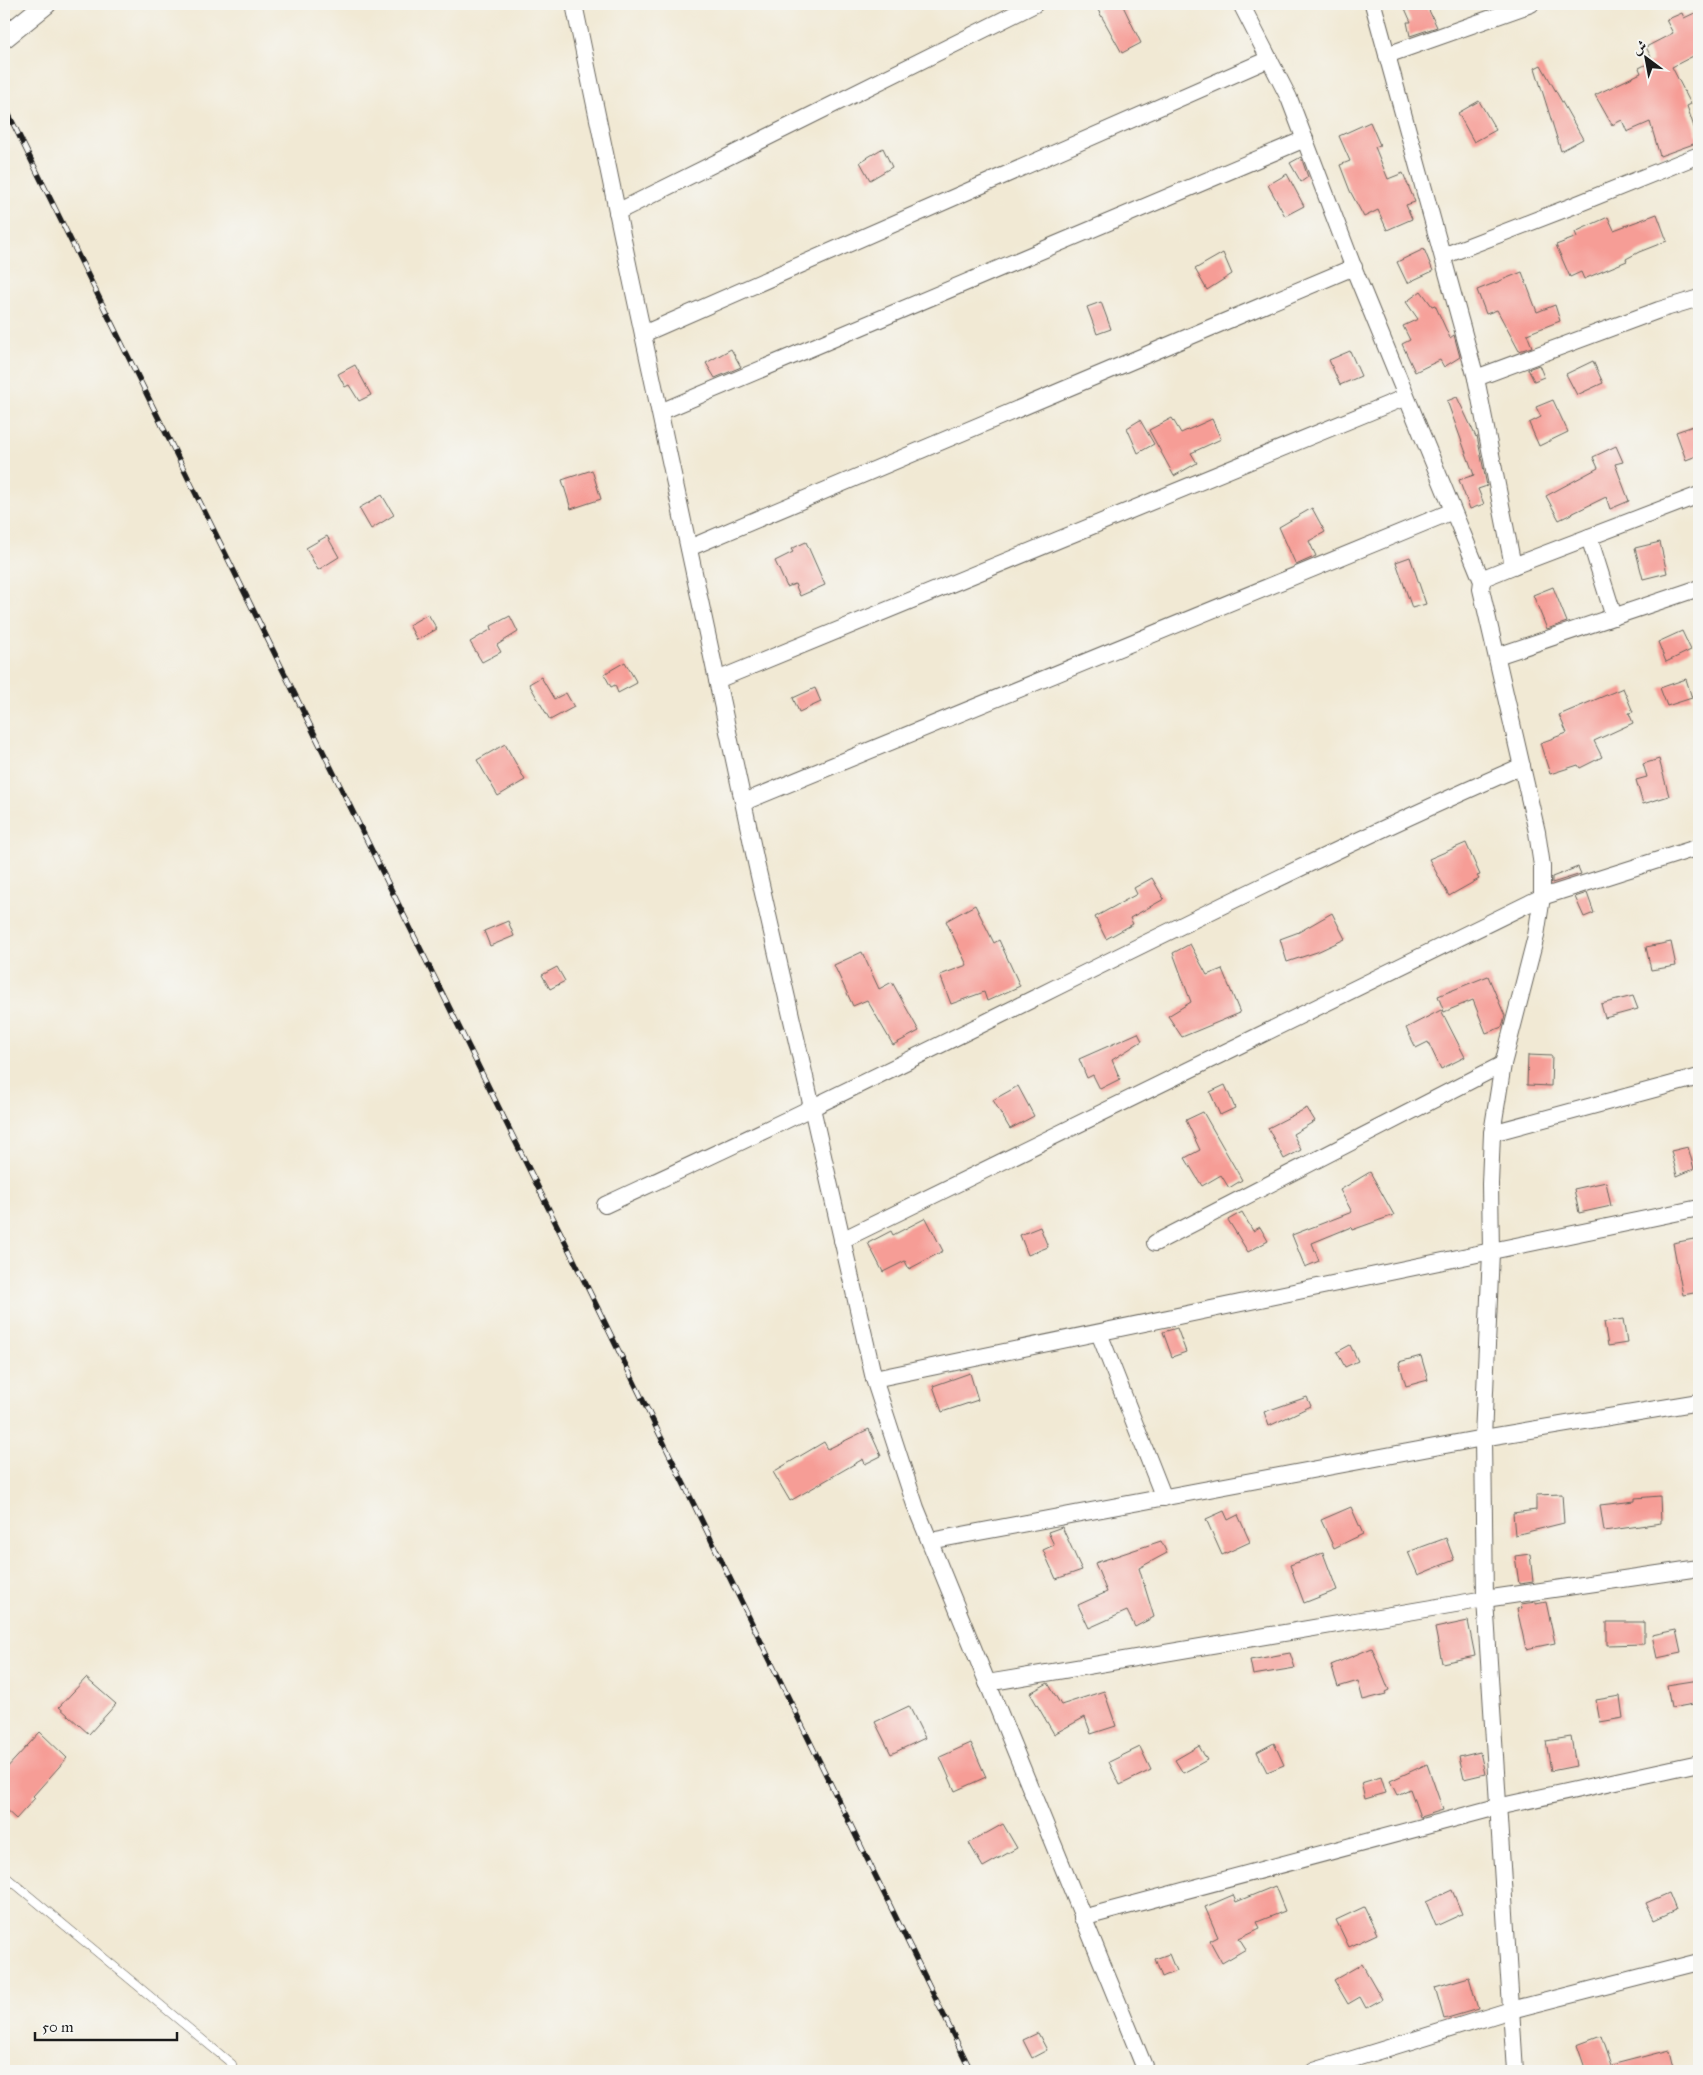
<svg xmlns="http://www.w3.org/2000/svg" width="1703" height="2075" viewBox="0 0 1703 2075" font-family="'IM FELL Great Primer',Amiri,serif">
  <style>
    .building { fill: #f69d96 }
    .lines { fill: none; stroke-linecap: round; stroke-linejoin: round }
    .service-casing { stroke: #67645c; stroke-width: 9 }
    .minor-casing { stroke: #67645c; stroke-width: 18 }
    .tertiary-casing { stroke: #67645c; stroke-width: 22 }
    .service { stroke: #fff; stroke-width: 8 }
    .minor { stroke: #fff; stroke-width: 16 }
    .tertiary { stroke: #fff; stroke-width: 20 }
    .rail-casing { stroke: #1c1c1c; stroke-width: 5.5 }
    .rail { stroke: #f6f6f2; stroke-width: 4; stroke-dasharray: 11; stroke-linecap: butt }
  </style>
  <rect width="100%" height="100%" fill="#f6f6f2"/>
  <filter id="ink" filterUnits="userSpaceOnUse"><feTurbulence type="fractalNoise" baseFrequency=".02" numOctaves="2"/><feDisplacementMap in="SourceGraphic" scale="10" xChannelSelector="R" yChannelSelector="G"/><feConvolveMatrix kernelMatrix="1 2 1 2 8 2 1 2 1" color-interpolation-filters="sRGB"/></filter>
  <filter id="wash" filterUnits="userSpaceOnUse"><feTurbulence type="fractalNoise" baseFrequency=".0096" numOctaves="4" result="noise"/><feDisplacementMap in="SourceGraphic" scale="20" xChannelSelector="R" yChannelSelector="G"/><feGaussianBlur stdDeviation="1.12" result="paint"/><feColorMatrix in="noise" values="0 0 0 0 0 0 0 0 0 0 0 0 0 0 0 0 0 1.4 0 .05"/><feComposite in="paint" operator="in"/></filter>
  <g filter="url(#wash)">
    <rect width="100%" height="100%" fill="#f1e9d4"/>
    <g id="blocks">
      <!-- building -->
      <g class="building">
        <path d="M1108,4H1122L1141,43L1122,53L1098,10Z"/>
        <path d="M1403,4H1426L1437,27L1410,36L1407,22H1411Z"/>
        <path d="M1699,11V53L1672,67L1691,104L1687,106L1699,142L1660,156L1650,122L1627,132L1622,120L1612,125L1595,95L1641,73L1639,68L1653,61L1646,47L1673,33L1666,20L1682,13L1684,18Z"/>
        <path d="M1541,65L1583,139L1561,151L1535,68Z"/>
        <path d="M1479,101L1496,130L1474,142L1458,113Z"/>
        <path d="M1370,122L1380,145L1375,147L1388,179L1403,173L1415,202L1406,205L1412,219L1387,230L1378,210L1364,217L1350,191L1340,165L1350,161L1339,136Z"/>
        <path d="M883,148L892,167L870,180L860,162Z"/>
        <path d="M1301,157L1308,177L1301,182L1290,163Z"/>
        <path d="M1287,174L1304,206L1285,216L1268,185Z"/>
        <path d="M1657,214L1667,241L1639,252L1626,259L1627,261L1584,279L1581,272L1570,277L1556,245L1577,237L1575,232L1608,217L1614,230Z"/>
        <path d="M1424,249L1433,271L1407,283L1397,262Z"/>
        <path d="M1223,253L1232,274L1207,290L1195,269Z"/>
        <path d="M1522,272L1537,312L1555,305L1560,321L1527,334L1532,347L1519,351L1497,310L1486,314L1477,290Z"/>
        <path d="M1421,291L1432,306L1435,305L1450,338L1454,335L1460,357L1444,367L1440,360L1415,372L1402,344L1410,340L1403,326L1418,319L1406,302Z"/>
        <path d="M1101,302L1111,329L1097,334L1087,307Z"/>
        <path d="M731,349L741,367L715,378L706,363Z"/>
        <path d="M1350,351L1361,376L1340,385L1329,360Z"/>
        <path d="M1593,361L1603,383L1577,395L1566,374Z"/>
        <path d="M355,365L371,395L359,401L349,385L345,387L338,374Z"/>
        <path d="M1539,365L1544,377L1534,381L1528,369Z"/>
        <path d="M1457,397L1476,437L1477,436L1487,486L1478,489L1484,504L1470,509L1459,480L1474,475L1447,401Z"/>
        <path d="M1553,400L1568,432L1539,446L1529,423L1541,417L1536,407Z"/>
        <path d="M1172,418L1181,433L1212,419L1221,439L1191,453L1197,463L1174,476L1149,430Z"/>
        <path d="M1140,420L1154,444L1138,453L1127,428Z"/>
        <path d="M1699,424V455L1686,460L1676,432Z"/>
        <path d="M1616,446L1623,462L1615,464L1629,501L1610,509L1606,497L1559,520L1546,496L1598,468L1593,457Z"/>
        <path d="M592,470L601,499L571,509L562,480Z"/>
        <path d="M382,495L394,515L371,529L359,508Z"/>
        <path d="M1312,508L1325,532L1309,541L1316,556L1296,565L1279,527Z"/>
        <path d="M327,536L339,557L318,570L306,548Z"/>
        <path d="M806,542L825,585L800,596L795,584L787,587L775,561L793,552L791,549Z"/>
        <path d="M1660,542L1667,573L1643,579L1635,548Z"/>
        <path d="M1410,557L1426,604L1412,608L1396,562Z"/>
        <path d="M1553,587L1567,622L1547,629L1533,595Z"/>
        <path d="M428,614L437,629L417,640L409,625Z"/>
        <path d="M510,616L518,632L497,645L501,652L482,662L470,642L492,629L491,626Z"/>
        <path d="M1682,631L1691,650L1666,662L1658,642Z"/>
        <path d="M625,662L637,683L618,693L615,685L611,687L604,674Z"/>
        <path d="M541,677L554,699L566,693L574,707L550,720L529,684Z"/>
        <path d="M1686,679L1692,698L1667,706L1660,688Z"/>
        <path d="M815,688L821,702L799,712L793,698Z"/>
        <path d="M1623,688L1633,712L1629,713L1633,723L1594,741L1602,757L1580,768L1578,765L1550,774L1540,743L1567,733L1559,715Z"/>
        <path d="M505,744L525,780L498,796L477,760Z"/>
        <path d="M1659,759L1669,796L1643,804L1636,780L1647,777L1643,764Z"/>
        <path d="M1466,843L1480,875L1477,876L1479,879L1449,896L1429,859Z"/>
        <path d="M1578,867L1581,874L1552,883V877Z"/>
        <path d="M1152,878L1164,899L1130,918L1133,924L1106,939L1095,917L1137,894L1134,888Z"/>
        <path d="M1587,893L1594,913L1584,917L1575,897Z"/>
        <path d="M975,905L994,943L999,940L1020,986L987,1001L984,992L951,1004L940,975L967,965L946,921Z"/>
        <path d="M1332,913L1345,939L1317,952L1287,962L1280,939L1299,932Z"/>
        <path d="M508,921L514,936L490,946L484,931Z"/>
        <path d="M1671,942L1676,966L1651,970L1646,947Z"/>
        <path d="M1190,944L1207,975L1222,969L1240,1013L1182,1037L1168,1016L1191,1002L1173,953Z"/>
        <path d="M862,952L879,989L892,982L919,1031L893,1045L867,1000L853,1006L834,965Z"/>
        <path d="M557,967L565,981L550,989L542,975Z"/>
        <path d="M1488,976L1505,1016L1502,1027L1486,1033L1473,1000L1444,1012L1438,996Z"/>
        <path d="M1633,996L1638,1009L1605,1018L1601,1004Z"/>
        <path d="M1441,1010L1465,1057L1441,1069L1428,1042L1416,1048L1406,1028Z"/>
        <path d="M1138,1033L1142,1041L1112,1060L1120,1079L1100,1089L1093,1075L1087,1078L1079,1059Z"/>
        <path d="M1528,1055L1552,1056L1551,1086L1527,1085Z"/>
        <path d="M1225,1085L1235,1108L1220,1115L1210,1092Z"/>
        <path d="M1018,1086L1034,1116L1010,1129L993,1100Z"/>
        <path d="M1307,1108L1315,1121L1293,1134L1301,1150L1284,1159L1268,1128Z"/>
        <path d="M1203,1112L1242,1180L1229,1188L1221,1175L1202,1186L1185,1158L1200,1150L1186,1120Z"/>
        <path d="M1688,1147L1694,1169L1677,1176L1671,1151Z"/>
        <path d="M1370,1172L1394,1215L1352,1230L1351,1227L1312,1243L1319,1261L1305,1267L1292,1235L1352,1212L1340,1190Z"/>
        <path d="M1606,1182L1611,1206L1579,1213L1574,1189Z"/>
        <path d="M1242,1212L1253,1231L1260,1227L1268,1241L1248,1252L1228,1220Z"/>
        <path d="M926,1218L943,1251L909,1269L905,1261L883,1272L868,1243L891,1231L893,1235Z"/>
        <path d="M1040,1227L1048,1247L1028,1255L1020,1235Z"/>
        <path d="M1699,1238V1292L1683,1295L1673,1243Z"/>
        <path d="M1623,1319L1627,1343L1608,1346L1604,1322Z"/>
        <path d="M1177,1328L1186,1352L1172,1357L1163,1332Z"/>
        <path d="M1350,1345L1358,1361L1345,1367L1337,1352Z"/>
        <path d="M1421,1356L1428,1380L1406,1386L1399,1362Z"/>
        <path d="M970,1373L978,1400L942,1412L933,1386Z"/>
        <path d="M1307,1397L1311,1406L1269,1426L1264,1412Z"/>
        <path d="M869,1429L881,1456L865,1464L863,1459L790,1501L773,1472L824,1442L828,1449Z"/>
        <path d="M1562,1494L1564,1523L1515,1535L1513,1513L1536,1510V1495Z"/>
        <path d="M1660,1496L1661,1523L1604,1531L1600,1505L1635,1501V1498Z"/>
        <path d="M1351,1507L1363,1534L1334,1548L1321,1520Z"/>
        <path d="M1224,1511L1228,1520L1238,1515L1250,1542L1222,1555L1206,1519Z"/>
        <path d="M1062,1527L1082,1570L1056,1579L1043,1550L1054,1545L1048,1532Z"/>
        <path d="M1446,1538L1454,1560L1418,1575L1408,1552Z"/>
        <path d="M1161,1541L1167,1553L1139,1568L1154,1617L1135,1627L1127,1611L1089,1628L1078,1605L1107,1592L1095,1563Z"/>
        <path d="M1323,1553L1337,1590L1304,1603L1290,1565Z"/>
        <path d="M1530,1554L1533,1582L1519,1584L1515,1556Z"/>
        <path d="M1536,1602V1604L1546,1602L1555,1643L1526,1649L1517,1609L1522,1608L1521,1604Z"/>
        <path d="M1468,1621L1475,1656L1442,1663L1435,1628Z"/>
        <path d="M1607,1622H1644V1644L1607,1645Z"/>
        <path d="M1676,1630L1681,1653L1657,1658L1652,1635Z"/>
        <path d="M1372,1648L1389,1690L1385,1692L1386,1694L1363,1700L1358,1681L1338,1687L1331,1665Z"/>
        <path d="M1290,1653L1295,1668L1253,1675L1250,1660Z"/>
        <path d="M86,1678L116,1704L89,1734L59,1707Z"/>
        <path d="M1699,1680V1703L1671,1708L1667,1685Z"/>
        <path d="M1048,1683L1061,1705L1104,1691L1116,1726L1091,1734L1085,1717L1054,1734L1030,1693Z"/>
        <path d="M1620,1696L1623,1718L1600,1722L1596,1700Z"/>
        <path d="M909,1706L925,1738L891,1754L875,1722Z"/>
        <path d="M40,1732L67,1758L33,1796L35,1798L16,1819L4,1808V1771Z"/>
        <path d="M1571,1737L1576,1766L1551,1771L1546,1741Z"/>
        <path d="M971,1743L986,1777L955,1791L940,1757Z"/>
        <path d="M1274,1743L1284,1765L1267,1772L1257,1752Z"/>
        <path d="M1199,1746L1207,1760L1183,1773L1175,1760Z"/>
        <path d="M1140,1747L1151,1770L1120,1785L1109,1762Z"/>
        <path d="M1480,1752L1485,1774L1464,1779L1459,1757Z"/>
        <path d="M1427,1764L1443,1810L1420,1817L1410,1789L1397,1795L1390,1781Z"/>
        <path d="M1381,1777L1386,1793L1365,1799L1361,1783Z"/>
        <path d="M1003,1824L1017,1848L983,1867L969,1843Z"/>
        <path d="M1275,1886L1285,1911L1257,1922L1260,1928L1239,1938L1246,1949L1222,1963L1210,1941L1218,1937L1205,1907L1233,1895L1236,1902Z"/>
        <path d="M1452,1890L1462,1914L1436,1926L1426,1902Z"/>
        <path d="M1669,1893L1676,1910L1654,1920L1646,1903Z"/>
        <path d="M1364,1907L1377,1934L1349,1947L1336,1920Z"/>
        <path d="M1169,1954L1176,1971L1162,1977L1155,1959Z"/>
        <path d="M1362,1964L1382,1999L1366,2008L1360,1997L1348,2004L1334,1980Z"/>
        <path d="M1469,1977L1478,2009L1444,2019L1435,1987Z"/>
        <path d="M1038,2033L1047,2050L1032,2058L1023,2040Z"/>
        <path d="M1601,2036L1611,2065L1669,2050L1674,2071H1586L1577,2045Z"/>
      </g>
    </g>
  </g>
  <g filter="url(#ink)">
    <use href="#blocks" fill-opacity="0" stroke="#67645c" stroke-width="1"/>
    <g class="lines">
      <defs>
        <path id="service" d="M4,1875L232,2064L233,2071"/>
        <g id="minor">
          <path d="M574,4L632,283L757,867L874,1379L916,1508L1146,2071"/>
          <path d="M1241,4L1289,98L1356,274L1482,581L1481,589L1537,832L1542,866V897L1536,936L1503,1064L1492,1133L1490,1184L1491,1252L1483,1438L1485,1599L1515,2071"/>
          <path d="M1373,4L1476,378L1513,566"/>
          <path d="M1387,55L1531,4"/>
          <path d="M617,212L1035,4"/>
          <path d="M1443,256L1570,207L1699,155"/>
          <path d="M643,334L1269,59"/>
          <path d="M1476,378L1659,310L1699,298"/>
          <path d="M660,412L1305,139"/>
          <path d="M1589,537L1614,617"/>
          <path d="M689,548L1354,267"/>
          <path d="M1482,581L1486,577L1513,566L1699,495"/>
          <path d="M1497,656L1699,588"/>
          <path d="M717,680L1406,397"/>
          <path d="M744,802L1453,511"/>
          <path d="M1492,1133L1699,1077"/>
          <path d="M605,1205C674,1173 744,1141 813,1107C1049,993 1282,871 1522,766"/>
          <path d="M842,1240L1542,897L1699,847"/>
          <path d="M1155,1243L1503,1064"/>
          <path d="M1099,1333L1164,1498"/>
          <path d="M874,1379L1699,1208"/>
          <path d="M930,1541L1483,1438L1699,1402"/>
          <path d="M987,1683L1485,1599L1699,1568"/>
          <path d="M1082,1918L1497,1807L1699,1763"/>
          <path d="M1314,2071L1511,2010L1699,1962"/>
        </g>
        <path id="tertiary" d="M4,38L46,4"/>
      </defs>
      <!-- service casing -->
      <use href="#service" class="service-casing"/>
      <!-- minor casing -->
      <use href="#minor" class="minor-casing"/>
      <!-- tertiary casing -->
      <use href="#tertiary" class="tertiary-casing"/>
      <!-- service -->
      <use href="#service" class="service"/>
      <!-- minor -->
      <use href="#minor" class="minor"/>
      <!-- tertiary -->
      <use href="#tertiary" class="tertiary"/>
      <defs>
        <path id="rail" d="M4,105L608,1329L971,2071"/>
      </defs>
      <!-- rail casing -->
      <use href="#rail" class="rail-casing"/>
      <!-- rail -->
      <use href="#rail" class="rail"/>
    </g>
  </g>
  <!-- margin -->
  <rect width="1703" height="2075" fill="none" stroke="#f6f6f2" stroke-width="20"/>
  <!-- north arrow -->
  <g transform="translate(1646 58) rotate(328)" stroke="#f6f6f2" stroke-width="4" paint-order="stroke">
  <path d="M0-4L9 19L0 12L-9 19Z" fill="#1c1c1c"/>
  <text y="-8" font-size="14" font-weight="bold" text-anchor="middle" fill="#1c1c1c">ش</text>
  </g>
  <!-- scale -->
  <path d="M35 2032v8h142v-8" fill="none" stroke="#1c1c1c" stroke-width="2.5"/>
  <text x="42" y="2032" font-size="15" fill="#1c1c1c" stroke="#f6f6f2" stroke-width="4" paint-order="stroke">50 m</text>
</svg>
